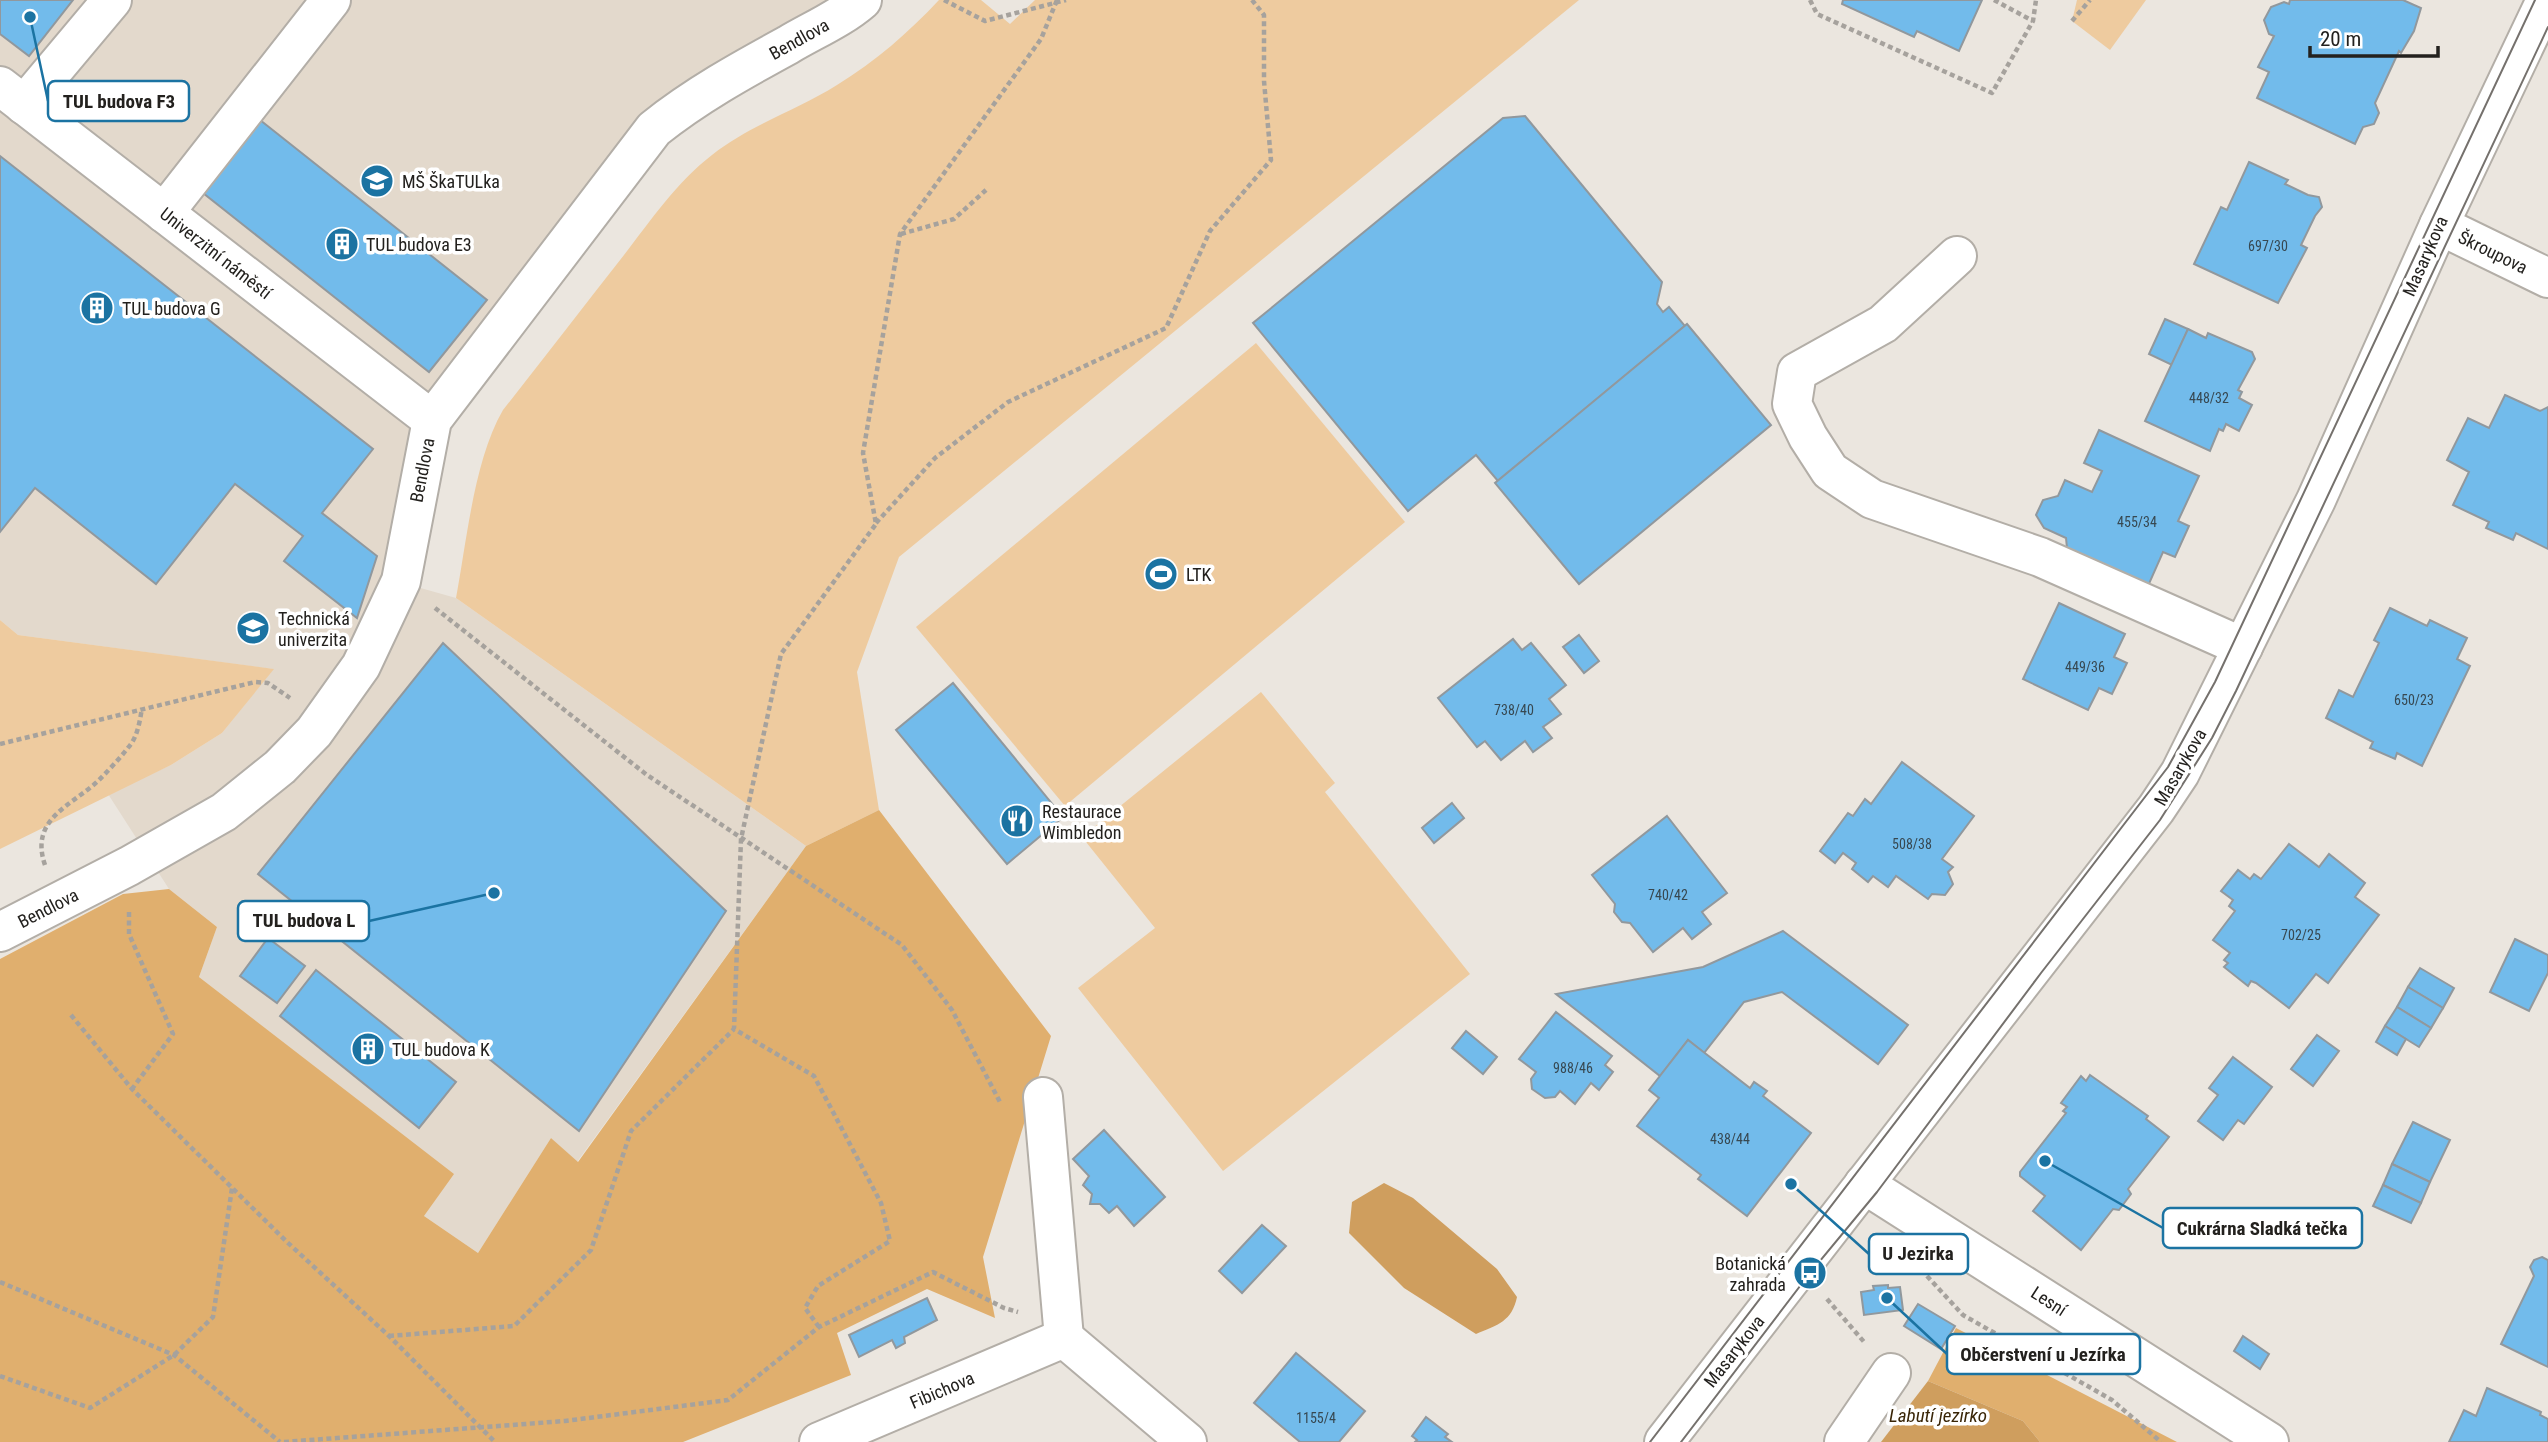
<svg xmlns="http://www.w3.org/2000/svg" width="2548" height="1442" viewBox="0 0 2548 1442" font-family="'Roboto Condensed',sans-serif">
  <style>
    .built { fill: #e3d9cc }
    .green { fill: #eecb9f }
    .forest { fill: #e0af6e }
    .water { fill: #cf9e5e }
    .building { fill: #72bbeb; stroke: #91989d; stroke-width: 2 }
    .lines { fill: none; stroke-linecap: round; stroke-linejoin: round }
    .minor-casing { stroke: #b3aea7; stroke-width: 42 }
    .path { stroke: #a6a29d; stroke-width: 4.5; stroke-dasharray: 5 3.5; stroke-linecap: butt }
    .minor { stroke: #fff; stroke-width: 38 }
    .tram { stroke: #75716d; stroke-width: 2 }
    .labels { text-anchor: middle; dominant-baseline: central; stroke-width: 7; stroke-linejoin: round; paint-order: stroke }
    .number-label { font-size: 14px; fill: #374851 }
    .street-label { font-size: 18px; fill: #23211e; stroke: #fff }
    .poi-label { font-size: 18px; fill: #23211e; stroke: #fff; text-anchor: start }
    .water-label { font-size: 19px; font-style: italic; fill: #392507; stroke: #fff }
    .leader { fill: none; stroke: #1b73a2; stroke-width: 2.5 }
    .callout-dot { fill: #1b73a2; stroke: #fff; stroke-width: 2.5 }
    .callout { fill: #fff; stroke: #1b73a2; stroke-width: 2.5 }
    .callout-label { font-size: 19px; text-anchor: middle; font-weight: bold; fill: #23211e }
  </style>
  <rect width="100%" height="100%" fill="#ebe6df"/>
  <!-- built -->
  <path class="built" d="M0,0H831L643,114L422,399L417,587L456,598L806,846L577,1162L551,1138L478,1253L424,1216L453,1174L199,977L217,927L169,889L108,794L171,765L222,733L273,669L18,635L0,620Z"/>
  <!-- green -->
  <g class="green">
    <path d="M939,0H981L1010,24L1035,0H1579L899,557L857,672L879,810L806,846L456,598C467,540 474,460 503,410C544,358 584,306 624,255C651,220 677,182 712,155C750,125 797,110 837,85C876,61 908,33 939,0Z"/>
    <path d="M2077,0H2146L2110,50L2072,21Z"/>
    <path d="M1256,343L1405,522L1065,806L916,627Z"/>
    <path d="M0,620L18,635L274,669L222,733L171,765L0,849Z"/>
    <path d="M1261,692L1335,783L1325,792L1470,974L1223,1171L1078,988L1155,928L1082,837Z"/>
  </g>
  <!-- forest -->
  <g class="forest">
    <path d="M879,810L1051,1036L983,1257L995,1318L927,1289L837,1333L851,1375L683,1442H0V959L123,894L169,889L217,927L199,977L454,1174L424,1216L478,1253L551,1138L578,1162L806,846Z"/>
    <path d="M1956,1328L2177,1442H2040L2023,1421L1928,1381Z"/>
  </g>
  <!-- water -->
  <g class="water">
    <path d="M1384,1183L1413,1198L1497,1269L1517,1297C1512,1321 1498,1325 1476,1334L1404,1288L1349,1233L1352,1202Z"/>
    <path d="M1928,1381L2023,1421L2040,1442H1881Z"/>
  </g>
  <!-- building -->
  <g class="building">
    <path d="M0,0H73L29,56L0,34Z"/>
    <path d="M1843,0H1982L1959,51L1917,31L1914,37L1842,4Z"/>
    <path d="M2290,0H2403L2421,8L2414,31L2401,53L2399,51L2375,103L2379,113L2374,124L2363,127L2355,144L2257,98L2269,72L2258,67L2274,36L2269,34L2264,20L2271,7L2284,2L2289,4Z"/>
    <path d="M255,116L487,300L429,372L198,189Z"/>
    <path d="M1525,116L1662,282L1657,304L1663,312L1669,307L1685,326L1498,481L1476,455L1408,511L1253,323L1503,118Z"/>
    <path d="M0,156L373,449L322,513L377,556L357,618L284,561L303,536L235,484L156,584L35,488L0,532Z"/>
    <path d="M2249,162L2288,180L2285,184L2308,195L2319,197L2322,207L2315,216L2301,245L2307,248L2278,303L2194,264L2221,207L2227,210Z"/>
    <path d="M2165,319L2188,329L2172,365L2149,354Z"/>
    <path d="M1687,324L1771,425L1579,584L1495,483Z"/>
    <path d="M2188,329L2206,338L2208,333L2252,352L2255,359L2238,390L2242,392L2239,398L2252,405L2239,431L2226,424L2223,431L2219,429L2210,451L2145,421Z"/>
    <path d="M2505,395L2540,411L2548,407V549L2516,533L2513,540L2486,528L2489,522L2453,505L2469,472L2447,460L2468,418L2489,428Z"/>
    <path d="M2099,430L2199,476L2178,521L2189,526L2175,557L2163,552L2148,586L2067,548L2066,538L2044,528L2036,515L2043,500L2058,496L2065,480L2092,492L2102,471L2084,463Z"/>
    <path d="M2059,603L2125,634L2114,657L2127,663L2112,694L2099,688L2088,710L2023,679Z"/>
    <path d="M2390,608L2427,626L2430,620L2467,638L2457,659L2470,666L2422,766L2397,753L2395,759L2370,748L2373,742L2326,718L2339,690L2353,697L2379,643L2374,640Z"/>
    <path d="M1579,635L1599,661L1584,673L1563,647Z"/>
    <path d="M1513,639L1522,650L1531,643L1566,685L1549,699L1561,714L1543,727L1552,738L1533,752L1525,741L1501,760L1485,741L1477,747L1438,698Z"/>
    <path d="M443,643L726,911L579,1131L258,874Z"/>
    <path d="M953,683L1063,817L1007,864L896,730Z"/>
    <path d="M1902,762L1974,816L1942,859L1953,867L1948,872L1953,884L1945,895L1932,894L1928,899L1896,876L1888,887L1873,876L1868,882L1852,869L1856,863L1843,853L1835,863L1820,851L1848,813L1853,816L1865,799L1871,804Z"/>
    <path d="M1452,803L1464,818L1434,843L1422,828Z"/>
    <path d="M1667,816L1727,893L1702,912L1711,924L1692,939L1683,928L1653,952L1630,923L1622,922L1614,912L1615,904L1592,875Z"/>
    <path d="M2289,844L2319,867L2329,854L2365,883L2355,897L2379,915L2328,983L2316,974L2289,1008L2256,983L2251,981L2248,986L2224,967L2228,963L2224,960L2230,953L2213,940L2235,911L2229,906L2233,900L2221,891L2238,870L2250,879L2254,874L2261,879Z"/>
    <path d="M1783,931L1908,1025L1878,1064L1782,992L1744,1002L1704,1053L1688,1040L1660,1076L1556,994L1703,967Z"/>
    <path d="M268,938L305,966L277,1003L240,976Z"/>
    <path d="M2515,939L2548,955V973L2529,1011L2490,992Z"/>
    <path d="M2420,968L2454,988L2443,1008L2408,987Z"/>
    <path d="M316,970L456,1082L419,1128L280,1016Z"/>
    <path d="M2408,987L2443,1008L2431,1028L2397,1007Z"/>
    <path d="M2397,1007L2431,1028L2419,1047L2385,1026Z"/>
    <path d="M1556,1012L1612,1056L1605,1065L1613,1072L1599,1090L1591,1083L1575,1104L1560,1091L1555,1097L1545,1098L1532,1089L1531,1079L1536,1072L1519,1059Z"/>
    <path d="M2385,1026L2406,1039L2397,1055L2376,1042Z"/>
    <path d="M1466,1031L1497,1057L1483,1074L1452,1048Z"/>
    <path d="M2317,1035L2339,1051L2313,1086L2291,1069Z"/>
    <path d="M1688,1040L1750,1088L1754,1082L1767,1091L1763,1096L1811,1133L1747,1216L1698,1179L1701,1175L1637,1126L1659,1098L1649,1090Z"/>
    <path d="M2233,1057L2272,1087L2244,1124L2238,1120L2223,1140L2198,1121L2218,1095L2209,1088Z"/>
    <path d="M2090,1075L2148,1116L2146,1119L2169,1137L2128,1189L2131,1194L2119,1210L2113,1209L2081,1250L2033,1211L2045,1196L2020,1176V1172L2066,1113L2063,1111L2067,1107L2061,1103L2081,1076L2086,1081Z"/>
    <path d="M2413,1122L2450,1140L2430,1182L2392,1164Z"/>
    <path d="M1104,1130L1165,1197L1134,1226L1117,1206L1109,1213L1100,1204H1090L1092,1194L1083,1185L1089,1176L1073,1159Z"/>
    <path d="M2392,1164L2430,1182L2421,1203L2383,1185Z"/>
    <path d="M2383,1185L2421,1203L2411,1223L2373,1206Z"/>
    <path d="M1262,1225L1286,1246L1242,1293L1219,1271Z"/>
    <path d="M2542,1257L2548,1260V1367L2501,1344L2534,1276L2530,1267L2534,1260Z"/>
    <path d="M1888,1285V1288L1900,1287L1903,1310L1864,1315L1861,1292L1874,1290L1873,1286Z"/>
    <path d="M927,1298L937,1320L904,1337L905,1343L896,1348L892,1340L859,1357L849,1335Z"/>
    <path d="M1918,1304L1955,1326L1941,1349L1904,1326Z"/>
    <path d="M2243,1336L2269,1354L2260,1369L2234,1351Z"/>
    <path d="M1296,1353L1365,1411L1339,1442H1300L1254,1403Z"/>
    <path d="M2487,1388L2541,1412L2540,1415L2548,1419V1442H2449L2464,1410L2476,1416Z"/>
    <path d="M1426,1417L1448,1434L1445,1437L1452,1442H1415L1417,1440L1412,1436Z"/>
  </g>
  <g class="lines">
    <defs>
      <g id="minor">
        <path d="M0,86L432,420"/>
        <path d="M24,105L112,0"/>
        <path d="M164,213L331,0"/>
        <path d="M2439,225L2548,278"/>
        <path d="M1957,256L1883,324L1797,372L1792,404L1808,437L1830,471L1872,499L2040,557L2243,647"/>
        <path d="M0,932L129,866L224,812L280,767L314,732L361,666L401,581L432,420L654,129C695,96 742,70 788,45C813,30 840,19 862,0"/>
        <path d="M1043,1097L1064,1338"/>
        <path d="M1864,1184L2269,1442"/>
        <path d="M819,1442L1064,1338L1187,1442"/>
        <path d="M1664,1442L2156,809L2180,773L2316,500L2439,225L2546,0"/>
        <path d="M1844,1442L1891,1373"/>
      </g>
    </defs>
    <!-- minor casing -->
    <use href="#minor" class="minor-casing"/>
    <!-- path -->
    <g class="path">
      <path d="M944,0L985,21L1066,0"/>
      <path d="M1810,0L1817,14L1992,93L2033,21L2036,0"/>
      <path d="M1994,0L2033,21"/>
      <path d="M2072,21L2090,0"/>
      <path d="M901,234L954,219L986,190"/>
      <path d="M876,523L935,458L1008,402L1166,328L1210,231L1271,160L1264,81V15L1252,0"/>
      <path d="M435,608L647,775L902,945L952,1010L1001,1104"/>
      <path d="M0,744L255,682L268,683L290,698"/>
      <path d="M45,865C29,819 71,806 98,781C109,770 121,757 131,744C138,734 140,720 142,708"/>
      <path d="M129,912V934L173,1034L132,1089"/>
      <path d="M71,1015L132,1089L287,1242L389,1336L495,1442"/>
      <path d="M1927,1276L1963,1315L2112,1400L2161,1442"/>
      <path d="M0,1282L174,1355L280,1442"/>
      <path d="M1827,1299L1865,1343"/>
      <path d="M819,1327L805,1308L818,1286L890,1241L881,1203L814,1076L734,1029L741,839L781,654L876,524L863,453L900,234L1041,39L1057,0"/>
      <path d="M389,1336L514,1326L591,1250L631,1131L734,1029"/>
      <path d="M0,1376L90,1408L174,1355L213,1317L232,1188"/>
      <path d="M284,1442L565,1421L728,1400L819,1327L933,1272L1004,1308L1018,1312"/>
    </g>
    <!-- minor -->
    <use href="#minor" class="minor"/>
    <!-- tram -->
    <g class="tram">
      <path d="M1650,1442L2168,767L2215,682L2535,0"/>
      <path d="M1681,1442L1810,1273L1877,1192L2041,973L2160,820L2212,738L2236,691L2548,27"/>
    </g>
  </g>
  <!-- icons -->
  <defs>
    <symbol id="school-disc" viewBox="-11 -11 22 22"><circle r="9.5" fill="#1b73a2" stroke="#fff"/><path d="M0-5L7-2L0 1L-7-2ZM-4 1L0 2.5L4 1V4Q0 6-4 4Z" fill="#fff"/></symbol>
    <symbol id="building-disc" viewBox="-11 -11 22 22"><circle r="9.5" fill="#1b73a2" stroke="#fff"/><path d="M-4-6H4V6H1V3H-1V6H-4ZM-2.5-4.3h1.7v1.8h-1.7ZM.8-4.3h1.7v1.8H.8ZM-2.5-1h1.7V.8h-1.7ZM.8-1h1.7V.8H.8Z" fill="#fff"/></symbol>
    <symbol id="stadium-disc" viewBox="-11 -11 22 22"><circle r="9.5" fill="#1b73a2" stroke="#fff"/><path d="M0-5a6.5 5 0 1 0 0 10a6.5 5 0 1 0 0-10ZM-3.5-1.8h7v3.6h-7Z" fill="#fff"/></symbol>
    <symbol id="university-disc" viewBox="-11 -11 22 22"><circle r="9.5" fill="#1b73a2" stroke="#fff"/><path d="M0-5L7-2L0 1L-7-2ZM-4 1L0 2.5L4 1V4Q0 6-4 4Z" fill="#fff"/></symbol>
    <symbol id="restaurant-disc" viewBox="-11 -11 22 22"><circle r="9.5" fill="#1b73a2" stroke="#fff"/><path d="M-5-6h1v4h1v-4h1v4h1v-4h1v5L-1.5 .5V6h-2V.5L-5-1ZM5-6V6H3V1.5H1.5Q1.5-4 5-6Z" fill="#fff"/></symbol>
    <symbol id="bus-disc" viewBox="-11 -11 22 22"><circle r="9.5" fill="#1b73a2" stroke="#fff"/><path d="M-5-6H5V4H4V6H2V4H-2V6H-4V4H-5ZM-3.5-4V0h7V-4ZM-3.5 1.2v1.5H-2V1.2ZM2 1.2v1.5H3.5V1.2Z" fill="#fff"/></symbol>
  </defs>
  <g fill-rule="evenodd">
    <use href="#school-disc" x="358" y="162" width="38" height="38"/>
    <use href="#building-disc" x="323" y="225" width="38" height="38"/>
    <use href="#building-disc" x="78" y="289" width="38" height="38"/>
    <use href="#stadium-disc" x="1142" y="555" width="38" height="38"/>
    <use href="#university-disc" x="234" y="609" width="38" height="38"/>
    <use href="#restaurant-disc" x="998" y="802" width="38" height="38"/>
    <use href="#building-disc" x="349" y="1030" width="38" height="38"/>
    <use href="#bus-disc" x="1791" y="1254" width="38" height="38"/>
  </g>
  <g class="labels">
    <!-- number labels -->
    <g class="number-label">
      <text x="2268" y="246">697/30</text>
      <text x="2209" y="398">448/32</text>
      <text x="2137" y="522">455/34</text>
      <text x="2085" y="667">449/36</text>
      <text x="2414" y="700">650/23</text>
      <text x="1514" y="710">738/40</text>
      <text x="1912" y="844">508/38</text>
      <text x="1668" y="895">740/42</text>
      <text x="2301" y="935">702/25</text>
      <text x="1573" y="1068">988/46</text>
      <text x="1730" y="1139">438/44</text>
      <text x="1316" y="1418">1155/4</text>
    </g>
    <!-- street labels -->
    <g class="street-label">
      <text transform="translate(799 39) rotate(-29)">Bendlova</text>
      <text transform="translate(2493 252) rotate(26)">Škroupova</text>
      <text transform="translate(216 253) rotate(38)">Univerzitní náměstí</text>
      <text transform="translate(2425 256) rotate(-66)">Masarykova</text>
      <text transform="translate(422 470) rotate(-79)">Bendlova</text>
      <text transform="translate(2180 767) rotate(-60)">Masarykova</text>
      <text transform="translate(48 908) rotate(-27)">Bendlova</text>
      <text transform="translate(2049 1301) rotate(33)">Lesní</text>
      <text transform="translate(1734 1351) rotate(-52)">Masarykova</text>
      <text transform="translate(942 1390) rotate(-23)">Fibichova</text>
    </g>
    <!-- poi labels -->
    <g class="poi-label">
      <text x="402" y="181">MŠ ŠkaTULka</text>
      <text x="366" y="244">TUL budova E3</text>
      <text x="122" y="308">TUL budova G</text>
      <text x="1186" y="574">LTK</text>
      <text x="278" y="618">Technická<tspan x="278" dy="21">univerzita</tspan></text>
      <text x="1042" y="811">Restaurace<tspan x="1042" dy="21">Wimbledon</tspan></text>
      <text x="392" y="1049">TUL budova K</text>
      <text x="1786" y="1263" text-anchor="end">Botanická<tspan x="1786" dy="21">zahrada</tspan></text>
    </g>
    <!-- water labels -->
    <g class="water-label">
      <text x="1938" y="1415">Labutí jezírko</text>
    </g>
  </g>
  <!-- callouts -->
  <path class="leader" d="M30 17L48 101M494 893L369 921M2045 1161L2163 1228M1791 1184L1869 1254M1887 1298L1947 1354"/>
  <g class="callout-dot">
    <circle cx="30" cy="17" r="7"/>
    <circle cx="494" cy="893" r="7"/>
    <circle cx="2045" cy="1161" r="7"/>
    <circle cx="1791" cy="1184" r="7"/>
    <circle cx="1887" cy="1298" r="7"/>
  </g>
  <g class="callout">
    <rect x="48" y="81" width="141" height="40" rx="7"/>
    <rect x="238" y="901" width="131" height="40" rx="7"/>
    <rect x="2163" y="1208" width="199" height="40" rx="7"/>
    <rect x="1869" y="1234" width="99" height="40" rx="7"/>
    <rect x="1947" y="1334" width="193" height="40" rx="7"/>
  </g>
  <g class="callout-label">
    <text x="119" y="108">TUL budova F3</text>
    <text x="304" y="927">TUL budova L</text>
    <text x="2262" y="1235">Cukrárna Sladká tečka</text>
    <text x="1918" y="1260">U Jezirka</text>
    <text x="2043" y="1361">Občerstvení u Jezírka</text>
  </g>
  <!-- scale -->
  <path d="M2310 46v10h128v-10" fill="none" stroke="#23211e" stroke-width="3.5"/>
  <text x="2320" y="46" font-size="21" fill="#23211e" stroke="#ffffff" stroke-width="5" paint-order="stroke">20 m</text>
</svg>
